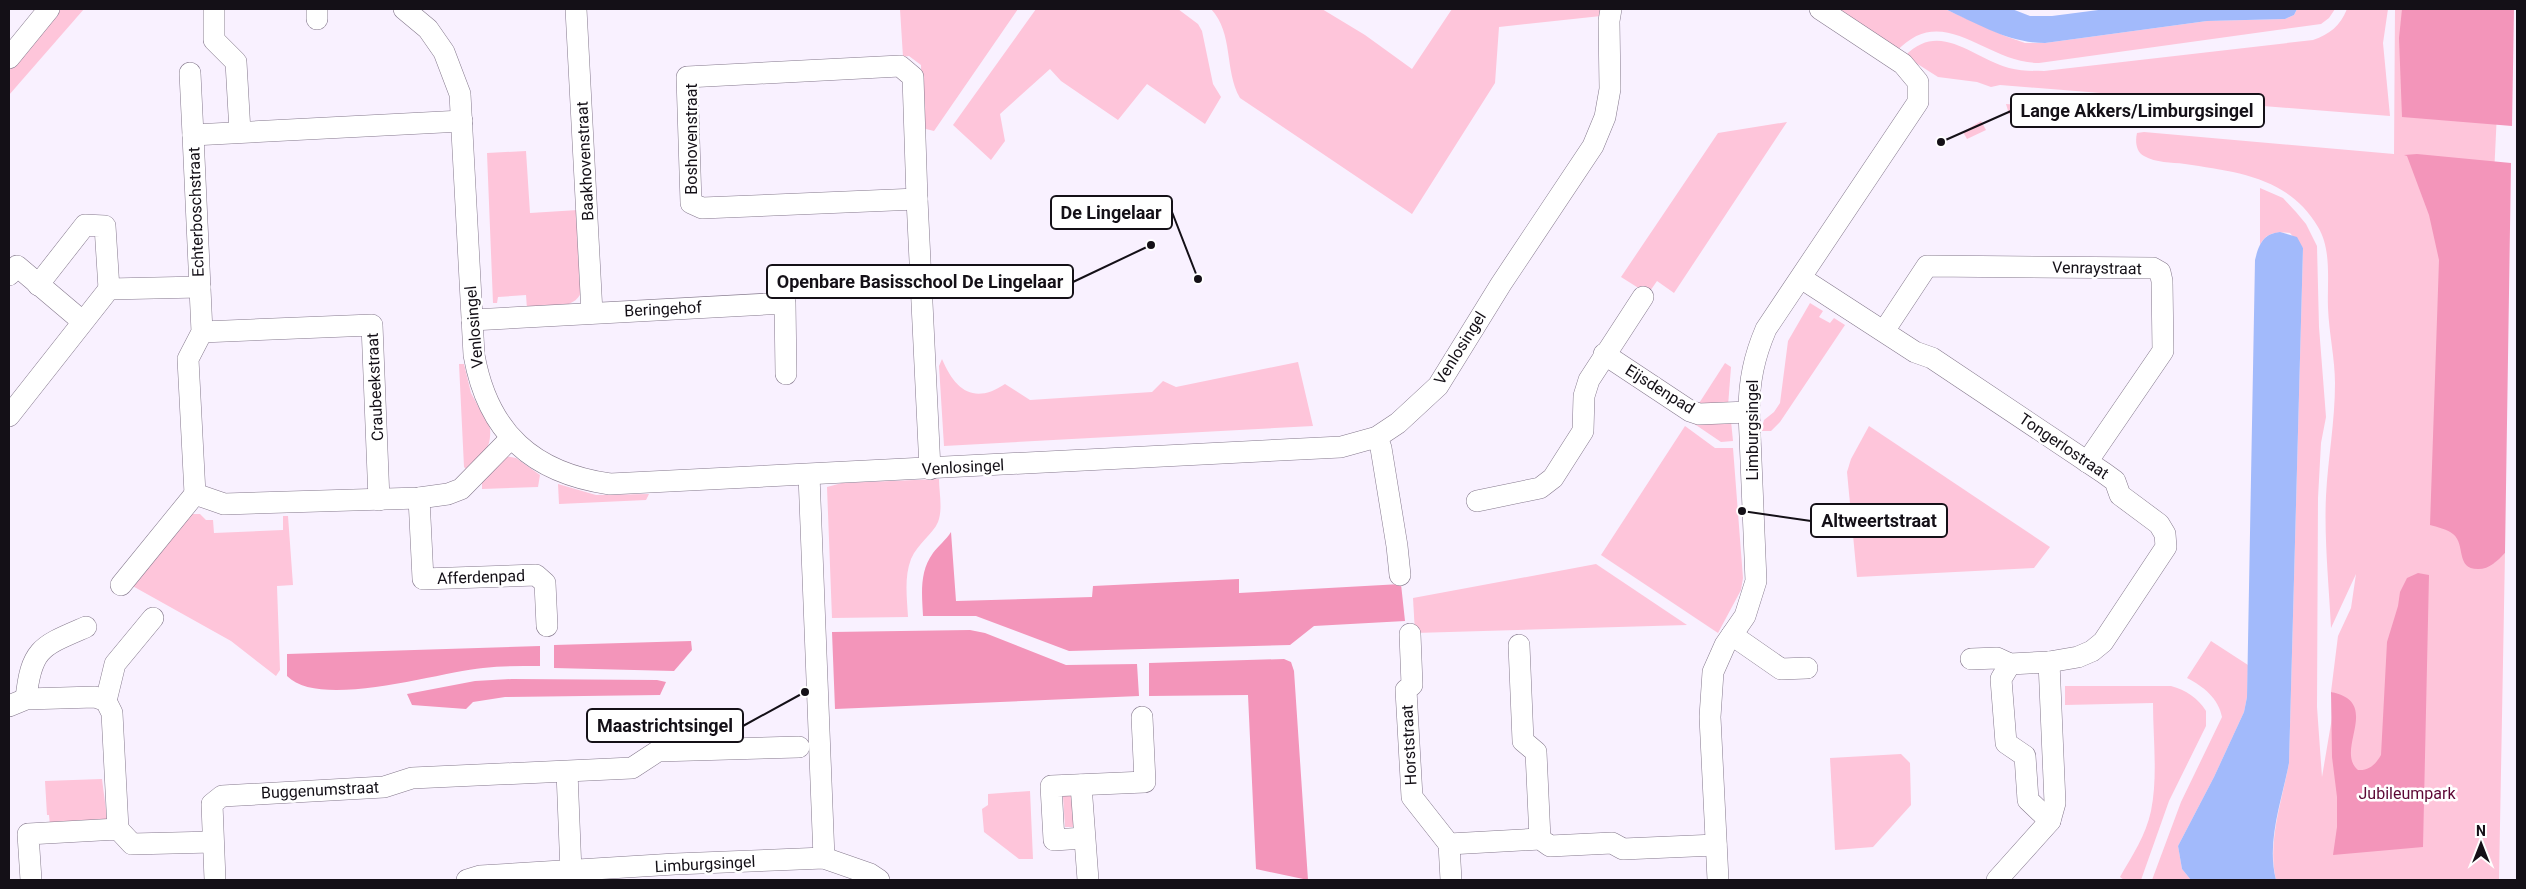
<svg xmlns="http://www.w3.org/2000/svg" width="2526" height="889" viewBox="0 0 2526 889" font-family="Roboto,sans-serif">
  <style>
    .green { fill: #fec5da }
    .forest { fill: #f395ba }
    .water { fill: #a2bafb }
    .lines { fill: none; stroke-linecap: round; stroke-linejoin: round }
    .minor-casing { stroke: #85798d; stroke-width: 22 }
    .minor { stroke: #fff; stroke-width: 21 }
    .labels { text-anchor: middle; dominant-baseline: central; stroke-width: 5; stroke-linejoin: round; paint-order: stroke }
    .street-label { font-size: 16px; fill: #141017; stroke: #fff }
    .park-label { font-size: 16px; fill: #5d0835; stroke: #fff }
    .leader { fill: none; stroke: #141017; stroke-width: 2 }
    .callout-dot { fill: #141017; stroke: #fff; stroke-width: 2 }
    .callout { fill: #fff; stroke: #141017; stroke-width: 2 }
    .callout-label { font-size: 18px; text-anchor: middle; font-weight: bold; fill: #141017 }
  </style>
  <rect width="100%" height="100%" fill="#f9f1ff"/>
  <!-- green -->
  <g class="green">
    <path d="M58,9H84L9,95V67Z"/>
    <path d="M900,9H1018L934,131L922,128L921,65L909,56L903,57Z"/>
    <path d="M1036,9H1178L1198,24L1202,31L1213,84L1221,97L1205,124L1147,84L1118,120L1061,81L1050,69L1000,114L1005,141L991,160L953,125Z"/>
    <path d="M1211,9H1322L1365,35L1412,69L1452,9H1601V16L1499,27L1495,83L1412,214L1240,98C1224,70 1234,34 1211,9Z"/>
    <path d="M1831,9H1945L2005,36L2025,43H2045L2207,21L2285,19L2294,15L2297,9H2335L2329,18L2321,24L2039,63C1985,63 1943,0 1896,52Z"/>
    <path d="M2347,9H2388L2383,43L2390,116L2000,85L1991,87L1977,82L1938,77L1905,56C1940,20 1972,58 2009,68C2020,71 2033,71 2044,71L2313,40C2330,34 2340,26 2347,9Z"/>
    <path d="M2395,9H2502L2494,175V563L2505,553L2499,880H2276C2267,842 2282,801 2289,763L2303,248L2290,233C2277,232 2266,232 2260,245V188L2283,198L2296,212L2306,224L2317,246L2319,327L2326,417L2321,443L2318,498L2317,707L2322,777L2336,694L2331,692L2338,636L2351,608L2356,574L2331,628C2329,585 2324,539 2326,496C2328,458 2335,422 2335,383C2335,359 2329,333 2328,308C2327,282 2332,250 2318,227C2289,177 2237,172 2185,164C2171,162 2156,163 2144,156C2136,152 2135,141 2137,133L2144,132L2394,154Z"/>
    <path d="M2006,104L2084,110V112H2048L2015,118L2009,114Z"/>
    <path d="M1981,121L1986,130L1967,139L1963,132Z"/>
    <path d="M1787,122L1674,293L1657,281L1648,294L1621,277L1718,133Z"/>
    <path d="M526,151L530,213L578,210L581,292C576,310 542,308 527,309L526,295L498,297L497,303H493L487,153Z"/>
    <path d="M1072,195L1096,212L1085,229L1060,212Z"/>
    <path d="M1810,303L1823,311L1819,317L1830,323L1834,318L1845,325L1780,422L1771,431H1761L1764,420L1774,412L1780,403L1788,341Z"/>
    <path d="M942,359C955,390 974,405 1005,384L1030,400L1152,392L1163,381L1176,387L1298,362L1313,426L944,446L939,366Z"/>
    <path d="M1725,363L1731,367L1728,406L1696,408Z"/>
    <path d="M459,364H464L471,393L490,428C492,450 481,456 468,471L464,467Z"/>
    <path d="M1731,421L1733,441L1721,442L1693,423Z"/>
    <path d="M1685,426L1715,448H1733L1743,578L1741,590L1718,633L1601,555Z"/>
    <path d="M1869,426L2050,547L2034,568L1857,577L1847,472L1851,459Z"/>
    <path d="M505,456L516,458L540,475L538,487L482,489V478Z"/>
    <path d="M939,479C939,492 943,509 938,522C933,534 918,543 911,559C904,577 907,598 908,617L832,618L827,487L842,483Z"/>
    <path d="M558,484L596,495L649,494L646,500L559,504Z"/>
    <path d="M188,514H200L206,520H213L214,533L283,530V516H288L293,585L277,586L280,670L276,676L231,641L129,584Z"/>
    <path d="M1596,564L1687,625L1415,633L1413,598Z"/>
    <path d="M2211,641L2248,665L2247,697L2244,712L2214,777L2178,846L2182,869L2191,880H2152L2181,802L2222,717C2219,699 2203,686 2187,678Z"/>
    <path d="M2065,686H2171C2186,690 2198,698 2206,711V726L2169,801L2141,880H2124L2120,877C2132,856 2146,835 2151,811C2158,777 2153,738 2153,703L2065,705Z"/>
    <path d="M1901,754L1910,763L1911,805L1873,847L1835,850L1830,758Z"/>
    <path d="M102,779L107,818L102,824L50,826L49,815H47L45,781Z"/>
    <path d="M1030,791L1033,859H1019L984,832L982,809L988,805V794Z"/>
    <path d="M1075,795L1076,827H1065L1063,796Z"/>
  </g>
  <!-- forest -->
  <g class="forest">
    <path d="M2402,9H2514L2512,126L2402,117L2399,38Z"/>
    <path d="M2417,154L2511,163L2505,553C2497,561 2490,569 2478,569C2455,569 2466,544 2453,534C2447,529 2437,527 2430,525L2439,260L2429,215L2407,156L2404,155Z"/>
    <path d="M951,532L956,601L1092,597L1093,586L1239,579V593L1401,584L1405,621L1314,626L1290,645L1069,651L976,616H923C922,595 919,572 933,553C938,546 946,540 951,532Z"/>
    <path d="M2418,573L2429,575L2423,847L2333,855L2337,827V797L2332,757L2331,692C2383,702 2334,750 2358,770C2369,771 2376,764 2381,755L2387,642L2398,606L2400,592L2407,578Z"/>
    <path d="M970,630L985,633L1066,665L1137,664L1139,696L835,709L832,632Z"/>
    <path d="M691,641L692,650L674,671L554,668V645Z"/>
    <path d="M540,646V666C521,666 502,666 483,668C439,672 320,710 287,676V654Z"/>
    <path d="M1284,659L1291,662L1294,671L1308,880L1256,869L1248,695L1149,696V663Z"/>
    <path d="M512,679L657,680L666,682L660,695L505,697L473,702L466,709L412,705L407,694L475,681Z"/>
  </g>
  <!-- water -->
  <g class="water">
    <path d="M1945,9H2012L2030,16H2052L2106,9H2297L2294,15L2285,19L2207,21L2045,43C2009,43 1978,24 1945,9Z"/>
    <path d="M2280,232L2297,237L2303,248L2289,763C2282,800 2266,842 2276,880H2191L2182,869L2178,846L2214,777L2244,712L2247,697L2255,260C2259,244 2263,234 2280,232Z"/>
  </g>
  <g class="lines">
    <defs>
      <g id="minor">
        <path d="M214,9V40L236,62L240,132"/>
        <path d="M317,9V19"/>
        <path d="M404,9L428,29L444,52L460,94L474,355C488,433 533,473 610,484L1341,447L1377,437L1398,423L1438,386L1501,284L1593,146L1605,117L1610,89L1609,21L1611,9"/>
        <path d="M576,9L592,313"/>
        <path d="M9,58L49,9"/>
        <path d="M900,66L913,77L917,199L702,208L691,203L687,77Z"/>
        <path d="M190,73L193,135"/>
        <path d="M917,199L930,469"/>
        <path d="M9,275L17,266L82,321"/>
        <path d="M1801,278L1915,352L1932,358L2104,473L2115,481L2120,495L2159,524L2165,534L2166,547L2103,642L2092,651L2078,657L2049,662L2010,664L1997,658L1971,659"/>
        <path d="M38,285L85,225L105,226L109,289"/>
        <path d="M472,320L785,303L786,374"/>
        <path d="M1884,331L1927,266L2153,268L2160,272L2162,281L2163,351L2087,462"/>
        <path d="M202,332L372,325L379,500"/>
        <path d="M1604,354L1690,411L1699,414L1749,412"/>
        <path d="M9,416L109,289L200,287"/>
        <path d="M1377,437L1381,448L1397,546L1400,575"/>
        <path d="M809,475L824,858"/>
        <path d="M195,494L188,359L202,332L193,135L462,121"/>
        <path d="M419,498L423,579L536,575L545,583L547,626"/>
        <path d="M1477,501L1540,488L1553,478L1583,431L1584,396L1589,380L1643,297"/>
        <path d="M121,585L195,494L224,504L419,498L448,494L461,489L511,438"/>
        <path d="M1410,634L1412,685L1406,690L1412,797L1449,844L1540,839L1550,846L1612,843L1623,849L1716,845"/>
        <path d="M1732,635L1781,669L1807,668"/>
        <path d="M1519,645L1523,741L1536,752L1540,839"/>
        <path d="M2010,664L2001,679L2006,743L2025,756L2028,800L2050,821"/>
        <path d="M26,699C31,648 42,646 86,627"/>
        <path d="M106,701L115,664L153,618"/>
        <path d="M9,706L26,699L95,697L106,701L112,713L118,829"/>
        <path d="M567,772L571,872"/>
        <path d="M1081,785L1088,880"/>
        <path d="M1084,838L1054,840L1051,786L1145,782L1142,717"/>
        <path d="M1449,844L1451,880"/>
        <path d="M31,880L28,834L118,829L132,844L213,842"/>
        <path d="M215,880L212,804L222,796L384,787L412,778L632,768L658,751L799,747"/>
        <path d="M467,880L480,876L675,864L824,858L870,874L879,880"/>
        <path d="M1718,880L1710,717L1713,672L1725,645L1745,616L1756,581L1749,412C1749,381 1754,357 1766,329L1918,102V82L1903,64L1820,9"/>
        <path d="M1997,880L2050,821L2055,803L2049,662"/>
      </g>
    </defs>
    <!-- minor casing -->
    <use href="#minor" class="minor-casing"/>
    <!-- minor -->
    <use href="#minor" class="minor"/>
  </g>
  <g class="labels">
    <!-- street labels -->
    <g class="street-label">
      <text transform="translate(691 139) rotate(-90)">Boshovenstraat</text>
      <text transform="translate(585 161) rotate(-93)">Baakhovenstraat</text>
      <text transform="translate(196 212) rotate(-92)">Echterboschstraat</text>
      <text transform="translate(2097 268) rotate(1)">Venraystraat</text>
      <text transform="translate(663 309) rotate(-3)">Beringehof</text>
      <text transform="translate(474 327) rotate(-95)">Venlosingel</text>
      <text transform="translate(1460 348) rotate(-58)">Venlosingel</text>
      <text transform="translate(375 387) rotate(-93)">Craubeekstraat</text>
      <text transform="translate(1660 389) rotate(32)">Eijsdenpad</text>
      <text transform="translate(1752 430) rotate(-90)">Limburgsingel</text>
      <text transform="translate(2064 446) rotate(34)">Tongerlostraat</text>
      <text transform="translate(963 467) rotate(-3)">Venlosingel</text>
      <text transform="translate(481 577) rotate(-2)">Afferdenpad</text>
      <text transform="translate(1409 745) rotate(-93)">Horststraat</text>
      <text transform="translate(320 790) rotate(-3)">Buggenumstraat</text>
      <text transform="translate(705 864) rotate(-3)">Limburgsingel</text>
    </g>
    <!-- park labels -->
    <g class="park-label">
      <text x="2407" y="793">Jubileumpark</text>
    </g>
  </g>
  <!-- callouts -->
  <path class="leader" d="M1941 142L2011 111M1198 279L1172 212M1151 245L1073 282M1742 511L1811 521M805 692L743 726"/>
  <g class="callout-dot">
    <circle cx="1941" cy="142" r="5"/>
    <circle cx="1198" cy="279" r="5"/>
    <circle cx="1151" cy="245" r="5"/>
    <circle cx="1742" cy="511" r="5"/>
    <circle cx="805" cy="692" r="5"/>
  </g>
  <g class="callout">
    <rect x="2011" y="94" width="253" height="33" rx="5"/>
    <rect x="1051" y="196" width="121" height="33" rx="5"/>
    <rect x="767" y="265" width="306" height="33" rx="5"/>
    <rect x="1811" y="504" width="136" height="33" rx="5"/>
    <rect x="587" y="709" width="156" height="33" rx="5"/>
  </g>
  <g class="callout-label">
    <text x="2137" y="117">Lange Akkers/Limburgsingel</text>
    <text x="1111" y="219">De Lingelaar</text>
    <text x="920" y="288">Openbare Basisschool De Lingelaar</text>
    <text x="1879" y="527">Altweertstraat</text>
    <text x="665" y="732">Maastrichtsingel</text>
  </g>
  <!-- border -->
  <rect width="2526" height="889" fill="none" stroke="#141017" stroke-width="20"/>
  <!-- north arrow -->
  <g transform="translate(2481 844)" stroke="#ffffff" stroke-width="4" paint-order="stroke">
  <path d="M0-4L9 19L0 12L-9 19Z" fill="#141017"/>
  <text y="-8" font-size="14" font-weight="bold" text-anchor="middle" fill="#141017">N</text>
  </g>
</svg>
